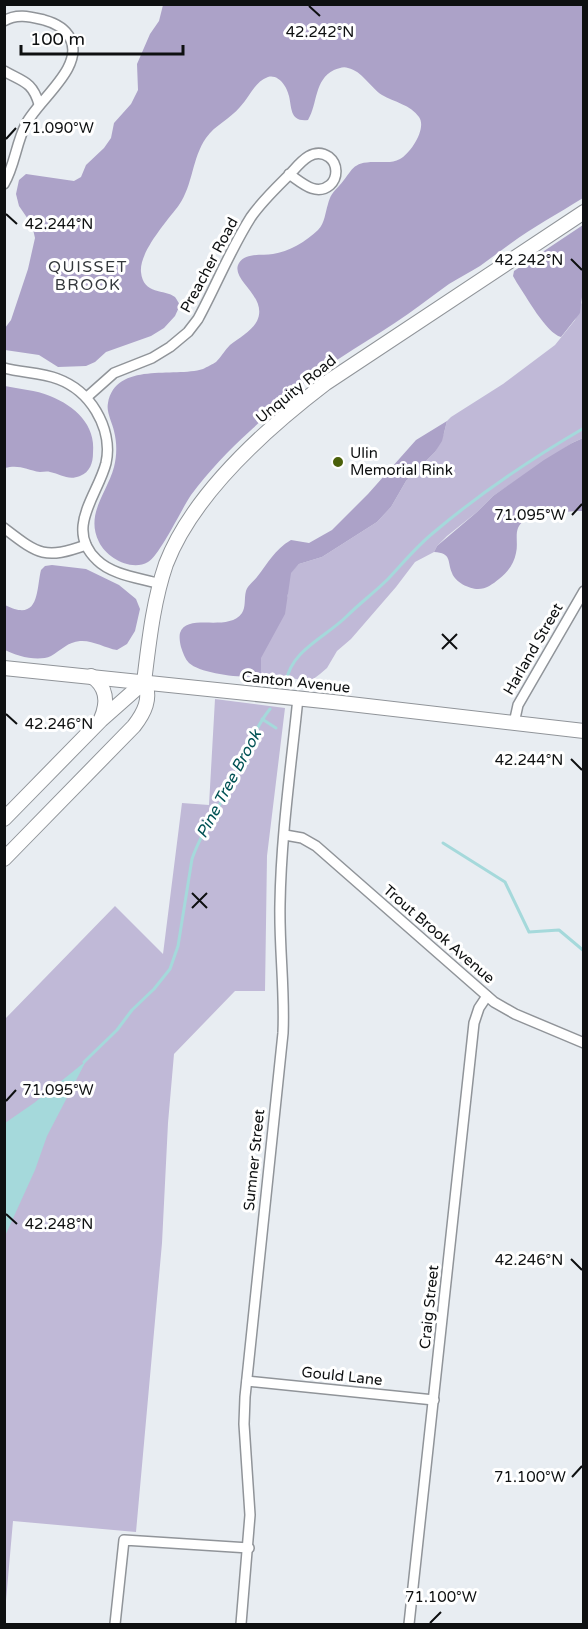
<svg xmlns="http://www.w3.org/2000/svg" width="588" height="1629" viewBox="0 0 588 1629" font-family="'Varela Round',sans-serif">
  <style>
    .green { fill: #c0b9d7 }
    .forest { fill: #aca2c8 }
    .water { fill: #a5d9db }
    .lines { fill: none; stroke-linecap: round; stroke-linejoin: round }
    .stream { stroke: #a5d9db; stroke-width: 3 }
    .street-casing { stroke: #909499; stroke-width: 12 }
    .secondary-casing { stroke: #909499; stroke-width: 16 }
    .street { stroke: #fff; stroke-width: 9 }
    .secondary { stroke: #fff; stroke-width: 14 }
    .ticks { fill: none; stroke: #0e1011; stroke-width: 2 }
    .poi-dot { fill: #4a600a; stroke: #fff; stroke-width: 2 }
    .labels { text-anchor: middle; dominant-baseline: central; stroke-width: 6; stroke-linejoin: round; paint-order: stroke }
    .street-label { font-size: 15px; fill: #0e1011; stroke: #fff }
    .poi-label { font-size: 15px; fill: #0e1011; stroke: #fff; text-anchor: start }
    .neighbourhood-label { font-size: 16px; letter-spacing: 1.5px; fill: #34383c; stroke: #fff }
    .water-label { font-size: 16px; font-style: italic; fill: #015254; stroke: #fff }
    .ticks-label { font-size: 15px; text-anchor: middle; fill: #0e1011; stroke: #fff; stroke-width: 6; stroke-linejoin: round; paint-order: stroke }
  </style>
  <rect width="100%" height="100%" fill="#e8edf2"/>
  <!-- green -->
  <g class="green">
    <path d="M583,281V438L572,443L493,496L477,512L447,536L437,546L434,552L415,562L396,587L351,639L337,651L327,668L320,674L312,680L304,681L292,678L261,676L260,658L273,633L288,595V582L290,573L299,564L322,557L377,522L391,507L406,481L435,452L444,433L447,421L451,417L503,384L555,345L575,320L582,302L581,292Z"/>
    <path d="M215,699L285,708L267,856L265,991H235L174,1054L168,1123L162,1243L136,1532L13,1521L5,1612V1019L115,906L163,954L182,803L209,805Z"/>
  </g>
  <!-- forest -->
  <g class="forest">
    <path d="M163,5H583V198C559,213 533,227 510,244C500,251 490,259 480,266C470,272 459,278 449,284C435,294 422,304 408,314C372,339 333,360 299,387C282,401 266,416 250,431C229,450 208,472 191,495C181,510 160,555 148,562C131,572 106,557 99,542C85,514 107,493 114,467C117,455 117,443 114,431C112,422 106,412 108,403C116,361 174,378 203,369C207,367 213,364 216,362C221,357 225,350 230,345C239,338 252,331 257,321C269,296 229,280 239,263C246,252 262,256 273,254C288,252 307,241 318,230C325,223 325,213 328,204C330,196 333,192 339,186C354,169 351,161 379,162C387,162 393,163 400,159C411,153 427,128 419,117C411,105 394,102 382,95C370,87 362,71 348,68C344,66 339,68 334,70C314,80 318,103 308,120C290,122 292,109 289,96C287,87 279,74 268,77C254,82 250,97 240,107C230,119 215,125 206,138C192,158 193,185 179,205C167,221 139,252 141,272C143,295 165,289 175,297C176,298 180,305 180,305L175,316L164,328L151,336L106,352L95,362L86,366L58,367L39,355L5,350V328L11,320L28,269L35,238L32,225L19,206L16,194L19,180L26,174L74,181L81,177L86,165L104,148L111,138L114,123L131,104L138,90L137,64L150,34L159,21Z"/>
    <path d="M583,225L584,281L580,313L561,337C546,333 526,296 517,283L513,276L514,271Z"/>
    <path d="M5,386C19,389 36,390 50,396C75,406 96,425 93,453C93,463 90,472 80,476C68,481 61,474 50,472C47,471 43,472 40,472C27,470 19,464 5,468Z"/>
    <path d="M447,421L442,441L435,452L406,481L391,507L377,522L322,557L299,564L291,573L285,614L261,658V676C246,679 201,674 189,663C185,659 183,653 181,647C180,643 179,637 180,633C187,612 228,633 242,613C246,607 244,598 246,591C248,585 253,582 257,577C269,562 274,550 291,540L309,543L332,530L368,494L416,440Z"/>
    <path d="M583,438V511C571,511 534,513 525,520C512,528 519,541 516,553C514,564 507,573 499,579C493,584 486,589 478,589C469,589 455,582 452,573C447,561 452,553 434,552L437,546L477,512L493,496L544,460L572,443Z"/>
    <path d="M52,565L86,569L119,585L136,599L140,609L135,631L127,644L117,650C105,648 93,640 80,641C68,642 61,650 51,656C38,662 16,656 5,650V605C40,623 36,590 41,570L45,566Z"/>
  </g>
  <!-- water -->
  <path class="water" d="M86,1061L47,1136L35,1170L5,1236V1123L34,1103Z"/>
  <g class="lines">
    <!-- stream -->
    <g class="stream">
      <path d="M286,682C291,650 326,637 347,616C360,603 375,592 388,579C403,563 416,547 433,533C479,494 531,459 584,428"/>
      <path d="M262,719L276,728"/>
      <path d="M443,843L505,882L529,932L559,930L584,951"/>
      <path d="M84,1062L117,1030L132,1010L154,989L170,969L178,946L192,859C202,829 220,807 233,780C246,756 253,730 270,709"/>
    </g>
    <defs>
      <g id="street">
        <path d="M4,21C17,13 31,17 44,20C55,23 65,28 70,38C85,67 39,99 26,124C16,143 15,165 4,184"/>
        <path d="M4,71C23,82 32,81 39,104"/>
        <path d="M4,368C22,373 41,372 58,379C74,385 87,396 96,411C105,426 110,445 106,463C98,495 64,529 97,560C112,575 140,578 160,584"/>
        <path d="M87,397L114,373L152,358L170,347L188,332L198,319C216,286 230,250 251,217C262,201 277,187 291,173C300,163 313,146 329,157C338,164 338,178 330,185C316,197 301,182 289,174"/>
        <path d="M4,528C38,554 44,560 86,545"/>
        <path d="M514,723L518,705L584,591"/>
        <path d="M285,835L302,838L316,846L494,1002L515,1014L584,1043"/>
        <path d="M247,1381L434,1400"/>
        <path d="M115,1624L124,1540L249,1548"/>
        <path d="M241,1624L250,1515L244,1424L245,1397L283,1033C285,990 279,947 280,904C281,836 291,767 298,698"/>
        <path d="M409,1624L474,1023L479,1008L487,996"/>
      </g>
      <g id="secondary">
        <path d="M4,668L333,702L584,731"/>
        <path d="M91,676C107,686 108,703 101,719"/>
        <path d="M144,682C149,642 153,602 166,564C193,494 267,428 326,383L584,212"/>
        <path d="M4,819L101,720L144,682"/>
        <path d="M4,859L134,726C144,713 152,698 144,682"/>
      </g>
    </defs>
    <!-- street casing -->
    <use href="#street" class="street-casing"/>
    <!-- secondary casing -->
    <use href="#secondary" class="secondary-casing"/>
    <!-- street -->
    <use href="#street" class="street"/>
    <!-- secondary -->
    <use href="#secondary" class="secondary"/>
  </g>
  <!-- ticks -->
  <path class="ticks" d="M309,6L320,16M6,139L16,128M6,214L17,224M571,259L582,270M572,515L582,504M442,634L457,649M442,649L457,634M6,714L17,724M571,759L582,770M192,893L207,908M192,908L207,893M6,1101L16,1090M6,1214L17,1224M571,1259L582,1270M572,1477L582,1466M430,1623L441,1612"/>
  <!-- markers -->
  <circle class="poi-dot" cx="338" cy="462" r="6"/>
  <g class="labels">
    <!-- street labels -->
    <g class="street-label">
      <text transform="translate(209 265) rotate(-62)">Preacher Road</text>
      <text transform="translate(296 389) rotate(-39)">Unquity Road</text>
      <text transform="translate(533 649) rotate(-60)">Harland Street</text>
      <text transform="translate(296 682) rotate(6)">Canton Avenue</text>
      <text transform="translate(439 934) rotate(41)">Trout Brook Avenue</text>
      <text transform="translate(254 1160) rotate(-84)">Sumner Street</text>
      <text transform="translate(429 1307) rotate(-84)">Craig Street</text>
      <text transform="translate(342 1376) rotate(6)">Gould Lane</text>
    </g>
    <!-- poi labels -->
    <g class="poi-label">
      <text x="350" y="453">Ulin<tspan x="350" dy="17">Memorial Rink</tspan></text>
    </g>
    <!-- neighbourhood labels -->
    <g class="neighbourhood-label">
      <text x="88" y="267">QUISSET<tspan x="88" dy="18">BROOK</tspan></text>
    </g>
    <!-- water labels -->
    <g class="water-label">
      <text transform="translate(229 784) rotate(-62)">Pine Tree Brook</text>
    </g>
  </g>
  <g class="ticks-label">
    <text x="320" y="37">42.242°N</text>
    <text x="58" y="133">71.090°W</text>
    <text x="59" y="229">42.244°N</text>
    <text x="529" y="265">42.242°N</text>
    <text x="530" y="520">71.095°W</text>
    <text x="59" y="729">42.246°N</text>
    <text x="529" y="765">42.244°N</text>
    <text x="58" y="1095">71.095°W</text>
    <text x="59" y="1229">42.248°N</text>
    <text x="529" y="1265">42.246°N</text>
    <text x="530" y="1482">71.100°W</text>
    <text x="441" y="1602">71.100°W</text>
  </g>
  <!-- border -->
  <rect width="588" height="1629" fill="none" stroke="#0e1011" stroke-width="12"/>
  <!-- scale -->
  <path d="M21 45v9h162v-9" fill="none" stroke="#0e1011" stroke-width="3"/>
  <text x="30" y="45" font-size="18" fill="#0e1011" stroke="#ffffff" stroke-width="4.5" paint-order="stroke">100 m</text>
</svg>
